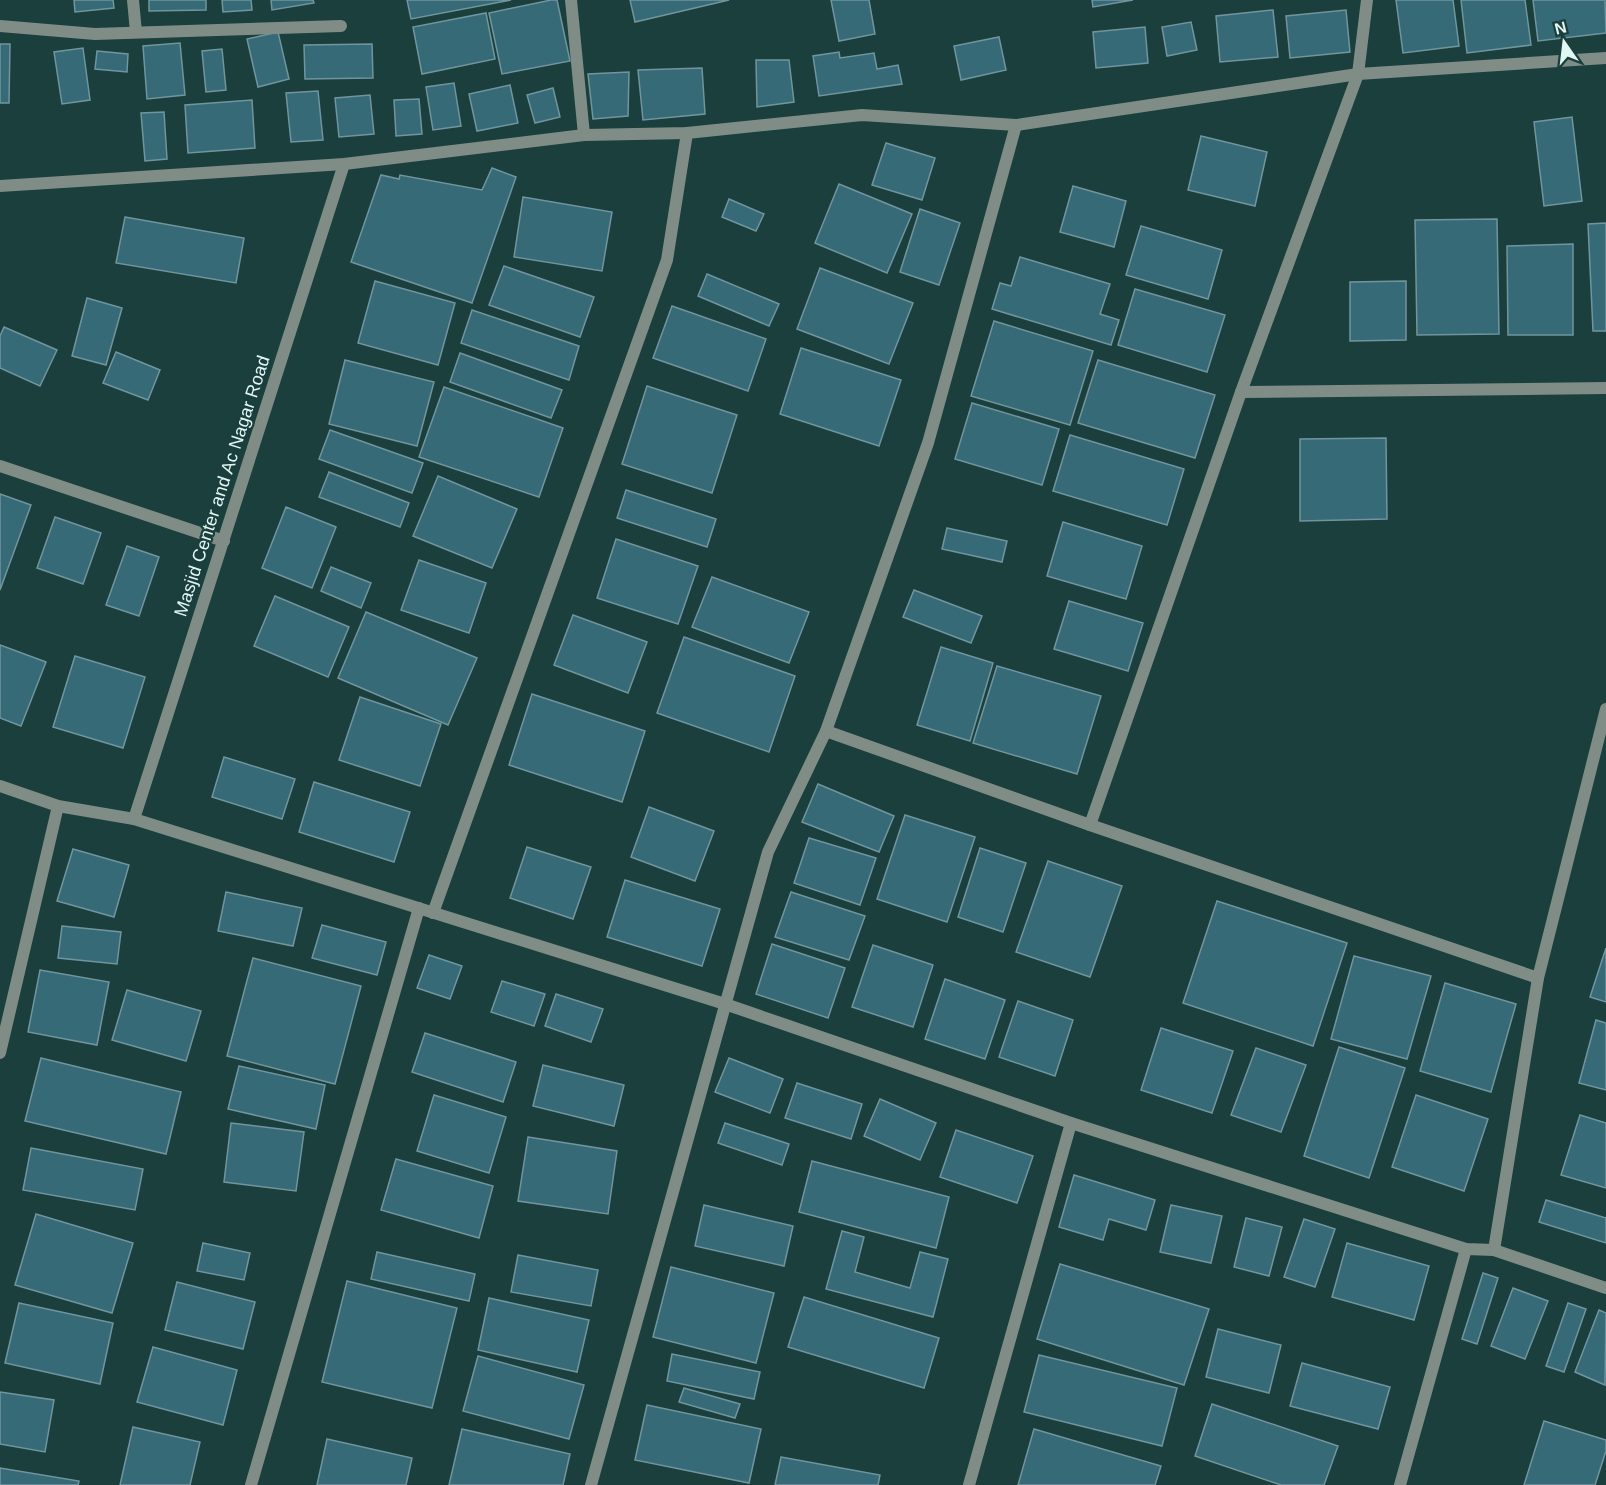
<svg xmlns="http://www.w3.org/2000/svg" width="1606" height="1485" viewBox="0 0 1606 1485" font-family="Arial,sans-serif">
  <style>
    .building { fill: #366a76; stroke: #71959e; stroke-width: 1.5 }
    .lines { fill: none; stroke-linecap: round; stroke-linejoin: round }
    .street { stroke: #7f8d86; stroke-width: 12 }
    .labels { text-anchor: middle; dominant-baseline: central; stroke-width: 4.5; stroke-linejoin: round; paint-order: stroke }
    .street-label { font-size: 18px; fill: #e2f6f4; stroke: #1a3f3c }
  </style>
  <rect width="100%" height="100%" fill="#1a3f3c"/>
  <!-- building -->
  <g class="building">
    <path d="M74,0H113L114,8L75,12Z"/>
    <path d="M149,0H206V10L149,11Z"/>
    <path d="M222,0H251L252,10L223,12Z"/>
    <path d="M271,0H313L314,3L272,10Z"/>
    <path d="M407,0H511L411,19Z"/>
    <path d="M551,0H557L570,61L502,74L489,13Z"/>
    <path d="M630,0H729L635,22Z"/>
    <path d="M831,0H869L875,34L839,41Z"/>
    <path d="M1092,0H1133L1093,7Z"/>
    <path d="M1396,0H1453L1459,46L1403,53Z"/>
    <path d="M1461,0H1525L1531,45L1467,53Z"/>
    <path d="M1533,0H1605L1606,33L1538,41Z"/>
    <path d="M1273,10L1278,57L1220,62L1216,16Z"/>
    <path d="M1346,10L1350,52L1290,58L1286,16Z"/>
    <path d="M486,13L495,59L422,74L413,27Z"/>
    <path d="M1191,22L1197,50L1167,56L1162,27Z"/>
    <path d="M1145,27L1148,63L1096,68L1093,32Z"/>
    <path d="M278,32L289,79L258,87L247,39Z"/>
    <path d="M999,37L1006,70L961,80L954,46Z"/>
    <path d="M180,43L185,95L147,99L143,46Z"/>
    <path d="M0,44H10L9,103H0Z"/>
    <path d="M372,44L373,78L305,79L304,45Z"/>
    <path d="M83,48L90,100L62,104L54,52Z"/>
    <path d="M222,49L226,90L206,92L202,51Z"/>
    <path d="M97,51L128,54L127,72L95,69Z"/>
    <path d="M839,52L840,58L874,53L877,69L898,65L902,84L819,96L813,56Z"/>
    <path d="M756,60H789L794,102L757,107Z"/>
    <path d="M702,68L705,114L643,120L638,70Z"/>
    <path d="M629,72L628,116L593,119L588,74Z"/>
    <path d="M454,83L461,126L433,130L426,87Z"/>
    <path d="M510,85L518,123L477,131L469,94Z"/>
    <path d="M553,88L560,117L535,123L527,95Z"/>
    <path d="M318,91L323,140L291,142L286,93Z"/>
    <path d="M370,95L374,134L339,137L335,98Z"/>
    <path d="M419,99L422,134L396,136L394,100Z"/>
    <path d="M252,100L255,148L188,153L185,105Z"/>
    <path d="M164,112L167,159L145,161L141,113Z"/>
    <path d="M1572,117L1582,201L1544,206L1534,122Z"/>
    <path d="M1201,136L1267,152L1255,206L1188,190Z"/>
    <path d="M886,143L935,158L922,200L872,185Z"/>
    <path d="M492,168L516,177L472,303L351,262L381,175L399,179L400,175L482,190Z"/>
    <path d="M839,184L912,214L887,273L815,243Z"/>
    <path d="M1073,186L1126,201L1114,247L1060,232Z"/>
    <path d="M523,197L612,212L602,271L514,257Z"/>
    <path d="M729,199L764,214L756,231L722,217Z"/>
    <path d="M920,209L960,223L939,285L900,272Z"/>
    <path d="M125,217L244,238L236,283L116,263Z"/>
    <path d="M1497,219L1499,334L1417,335L1415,220Z"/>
    <path d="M1606,223V331H1593L1588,224Z"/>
    <path d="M1141,226L1222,250L1208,299L1126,275Z"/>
    <path d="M1573,244V335H1508L1507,246Z"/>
    <path d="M1020,257L1110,284L1100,314L1119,320L1111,345L992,309L1000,283L1011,286Z"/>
    <path d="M504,266L594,297L580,337L489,305Z"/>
    <path d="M820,268L913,303L889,364L797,329Z"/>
    <path d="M707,274L779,304L769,326L698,296Z"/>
    <path d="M375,281L455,303L438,365L358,343Z"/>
    <path d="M1406,281V340L1350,341V282Z"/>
    <path d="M1135,289L1225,315L1207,372L1118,345Z"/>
    <path d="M87,298L122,308L106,365L72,356Z"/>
    <path d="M672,306L766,339L748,391L653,358Z"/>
    <path d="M472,310L579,346L569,380L461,343Z"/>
    <path d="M994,321L1093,351L1070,425L971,396Z"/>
    <path d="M4,327L57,350L40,386L0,368V336Z"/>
    <path d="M801,348L901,380L879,446L780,414Z"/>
    <path d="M116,352L160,370L148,400L103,383Z"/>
    <path d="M460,353L562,390L551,418L450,382Z"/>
    <path d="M345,360L434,382L417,446L329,424Z"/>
    <path d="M1098,360L1215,395L1195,458L1078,423Z"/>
    <path d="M647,386L737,415L712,493L622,464Z"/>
    <path d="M444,387L563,428L539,497L419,457Z"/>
    <path d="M972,403L1059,429L1042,485L955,459Z"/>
    <path d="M330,430L423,463L412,493L319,459Z"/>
    <path d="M1070,435L1184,469L1167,525L1053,491Z"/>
    <path d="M1386,438L1387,519L1300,521V439Z"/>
    <path d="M329,472L409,503L400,527L319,497Z"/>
    <path d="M438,476L517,509L492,568L413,536Z"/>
    <path d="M626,490L716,519L707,547L617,518Z"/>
    <path d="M0,494L31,505L0,590Z"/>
    <path d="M286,507L336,527L312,588L262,568Z"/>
    <path d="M55,517L101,533L83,584L37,568Z"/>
    <path d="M1063,522L1142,546L1126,599L1047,576Z"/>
    <path d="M947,528L1007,541L1002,562L942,549Z"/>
    <path d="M616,539L698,566L678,624L597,598Z"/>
    <path d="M127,546L159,557L139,616L106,605Z"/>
    <path d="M419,560L486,583L469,633L401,610Z"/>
    <path d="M331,567L371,583L361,608L321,591Z"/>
    <path d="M712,577L809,612L789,663L692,627Z"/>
    <path d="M914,590L982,616L971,643L903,617Z"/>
    <path d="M275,596L349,627L328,677L254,646Z"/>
    <path d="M1069,601L1143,623L1128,671L1054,649Z"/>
    <path d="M366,612L477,658L448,725L338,678Z"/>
    <path d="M573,615L647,642L628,693L554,665Z"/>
    <path d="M684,637L795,676L769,752L657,713Z"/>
    <path d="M0,645L46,662L21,726L0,718Z"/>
    <path d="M941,647L993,663L970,741L917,725Z"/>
    <path d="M75,656L145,677L123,748L53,727Z"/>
    <path d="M997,666L1101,696L1077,774L973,743Z"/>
    <path d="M532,694L645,731L622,802L509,765Z"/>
    <path d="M360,697L441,724L420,786L339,760Z"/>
    <path d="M224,757L295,779L282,819L212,797Z"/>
    <path d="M314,782L410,812L394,862L299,832Z"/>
    <path d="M818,784L894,816L879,852L802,822Z"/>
    <path d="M649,807L714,831L695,881L631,857Z"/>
    <path d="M905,815L975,837L947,922L877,899Z"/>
    <path d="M809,838L876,858L860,905L794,883Z"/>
    <path d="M527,847L591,867L573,919L510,898Z"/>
    <path d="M980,848L1026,863L1003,932L958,917Z"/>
    <path d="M73,849L129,865L114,917L57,901Z"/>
    <path d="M1048,861L1122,886L1090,977L1016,952Z"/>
    <path d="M625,880L720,909L702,966L607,937Z"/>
    <path d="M226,892L302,908L293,946L218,931Z"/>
    <path d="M791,892L865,916L849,960L775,937Z"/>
    <path d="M1217,901L1347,943L1313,1046L1183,1003Z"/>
    <path d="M322,925L386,942L377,975L312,958Z"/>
    <path d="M62,926L121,932L117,964L58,958Z"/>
    <path d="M772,944L845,968L828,1018L756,994Z"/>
    <path d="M873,945L933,965L913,1027L852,1007Z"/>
    <path d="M1606,948V1002L1590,997Z"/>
    <path d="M429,955L462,966L450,999L417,988Z"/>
    <path d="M1354,956L1431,976L1407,1059L1331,1039Z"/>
    <path d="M253,958L361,986L335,1084L227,1056Z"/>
    <path d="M40,970L109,982L97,1045L28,1032Z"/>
    <path d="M945,979L1005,1000L985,1059L925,1039Z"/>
    <path d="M502,981L545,994L534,1026L491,1012Z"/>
    <path d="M1445,983L1516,1004L1491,1092L1420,1071Z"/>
    <path d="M127,990L201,1011L186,1061L112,1040Z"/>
    <path d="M556,994L603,1009L591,1042L545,1026Z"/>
    <path d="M1018,1001L1073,1020L1055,1076L999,1057Z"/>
    <path d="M1596,1020L1606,1023V1090L1579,1083Z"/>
    <path d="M1161,1028L1233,1051L1212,1113L1141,1090Z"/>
    <path d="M425,1033L516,1062L503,1102L412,1072Z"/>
    <path d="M1339,1047L1405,1068L1369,1178L1304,1156Z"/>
    <path d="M1256,1048L1306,1065L1281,1132L1231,1115Z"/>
    <path d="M41,1058L181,1092L166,1154L25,1121Z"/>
    <path d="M729,1058L783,1079L770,1113L715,1092Z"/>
    <path d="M543,1065L624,1085L614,1126L533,1106Z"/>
    <path d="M239,1066L325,1085L316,1129L228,1109Z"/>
    <path d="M797,1083L862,1104L851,1139L785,1118Z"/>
    <path d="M434,1095L506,1117L489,1173L417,1151Z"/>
    <path d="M1416,1095L1488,1119L1464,1191L1392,1167Z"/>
    <path d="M880,1099L936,1123L920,1160L864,1136Z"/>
    <path d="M1580,1115L1606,1123V1188L1561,1175Z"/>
    <path d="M231,1123L304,1132L296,1191L224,1182Z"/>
    <path d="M725,1123L789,1144L782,1165L718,1143Z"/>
    <path d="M956,1130L1033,1156L1017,1203L940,1177Z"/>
    <path d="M528,1137L617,1151L608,1214L518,1201Z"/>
    <path d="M31,1148L143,1169L135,1210L23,1190Z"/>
    <path d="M396,1159L493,1186L479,1238L381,1210Z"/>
    <path d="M812,1161L949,1197L936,1248L799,1212Z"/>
    <path d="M1074,1175L1155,1200L1146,1230L1109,1219L1103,1240L1059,1227Z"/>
    <path d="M1546,1200L1606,1218V1243L1539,1222Z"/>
    <path d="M704,1205L793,1226L784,1266L695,1246Z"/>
    <path d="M1171,1205L1222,1216L1211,1263L1160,1252Z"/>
    <path d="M36,1214L133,1243L112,1313L15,1285Z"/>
    <path d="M1246,1218L1282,1227L1269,1276L1234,1267Z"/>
    <path d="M1304,1219L1335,1229L1315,1287L1284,1277Z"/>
    <path d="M842,1231L864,1237L855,1272L910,1288L920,1252L948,1259L933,1317L826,1289Z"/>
    <path d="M203,1243L250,1253L244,1280L197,1271Z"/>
    <path d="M1347,1243L1429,1266L1414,1320L1332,1297Z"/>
    <path d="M377,1252L475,1274L469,1301L371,1279Z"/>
    <path d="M518,1255L598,1270L591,1306L511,1292Z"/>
    <path d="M1060,1264L1209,1309L1184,1385L1037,1339Z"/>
    <path d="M671,1267L774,1293L756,1363L653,1337Z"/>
    <path d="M1483,1273L1498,1278L1477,1344L1462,1339Z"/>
    <path d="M347,1281L457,1308L432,1408L322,1382Z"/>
    <path d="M177,1282L255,1302L243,1349L165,1330Z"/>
    <path d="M1513,1288L1548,1301L1525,1359L1491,1346Z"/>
    <path d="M804,1297L939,1338L924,1388L788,1347Z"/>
    <path d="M489,1298L589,1320L577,1372L478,1350Z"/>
    <path d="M19,1303L113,1323L100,1384L5,1363Z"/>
    <path d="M1568,1303L1586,1309L1564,1372L1546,1366Z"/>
    <path d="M1599,1310L1606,1313L1605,1385L1575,1372Z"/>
    <path d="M1218,1329L1281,1345L1269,1393L1206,1377Z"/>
    <path d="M153,1347L237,1370L223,1425L137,1402Z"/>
    <path d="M672,1354L760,1372L754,1399L667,1381Z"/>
    <path d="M1039,1355L1177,1388L1162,1446L1024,1412Z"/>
    <path d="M478,1356L584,1385L569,1439L463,1411Z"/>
    <path d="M1302,1363L1390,1387L1378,1429L1290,1406Z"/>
    <path d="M684,1388L740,1404L735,1418L679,1402Z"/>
    <path d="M0,1392L54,1400L45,1452L0,1444Z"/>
    <path d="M1212,1404L1338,1446L1324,1485H1281L1195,1456Z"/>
    <path d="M647,1405L761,1429L749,1483L635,1460Z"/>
    <path d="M1544,1421L1606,1440V1451L1595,1485H1524Z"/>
    <path d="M133,1427L200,1442L190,1485H120Z"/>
    <path d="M462,1429L570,1454L563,1485H449Z"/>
    <path d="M1034,1429L1161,1466L1155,1485H1018Z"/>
    <path d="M327,1439L412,1458L406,1485H317Z"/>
    <path d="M781,1457L880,1475L878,1485H775Z"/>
    <path d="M0,1468L79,1481L78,1485H0Z"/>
  </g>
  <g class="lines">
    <!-- street -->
    <g class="street">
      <path d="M133,0L136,32"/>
      <path d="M571,0L584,135"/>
      <path d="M0,26L95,34L341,26"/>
      <path d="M0,186L344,164L584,135L687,133L862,115L1016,125L1358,74L1606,58"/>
      <path d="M1241,392L1606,388"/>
      <path d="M0,466L224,541"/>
      <path d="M826,731L1090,825L1538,978"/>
      <path d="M0,786L58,806L134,819L725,1004L1071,1123L1466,1249L1494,1250L1606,1288"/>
      <path d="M134,819L344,164"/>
      <path d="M1090,825L1241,392L1358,74L1367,0"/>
      <path d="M433,913L667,260L687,133"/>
      <path d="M0,1053L58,806"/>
      <path d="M1494,1250L1538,978L1606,709"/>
      <path d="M251,1485L419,908"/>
      <path d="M591,1485L768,852L826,731L928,443L1016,125"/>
      <path d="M969,1485L1071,1123"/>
      <path d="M1400,1485L1466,1249"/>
    </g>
  </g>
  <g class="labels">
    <!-- street labels -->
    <g class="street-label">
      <text transform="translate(222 486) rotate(-72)">Masjid Center and Ac Nagar Road</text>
    </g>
  </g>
  <!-- north arrow -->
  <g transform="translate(1564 42) rotate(346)" stroke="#1a3f3c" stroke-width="4.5" paint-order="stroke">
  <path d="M0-4.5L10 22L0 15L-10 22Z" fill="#e2f6f4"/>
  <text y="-9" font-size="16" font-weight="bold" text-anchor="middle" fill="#e2f6f4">N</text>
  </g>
</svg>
